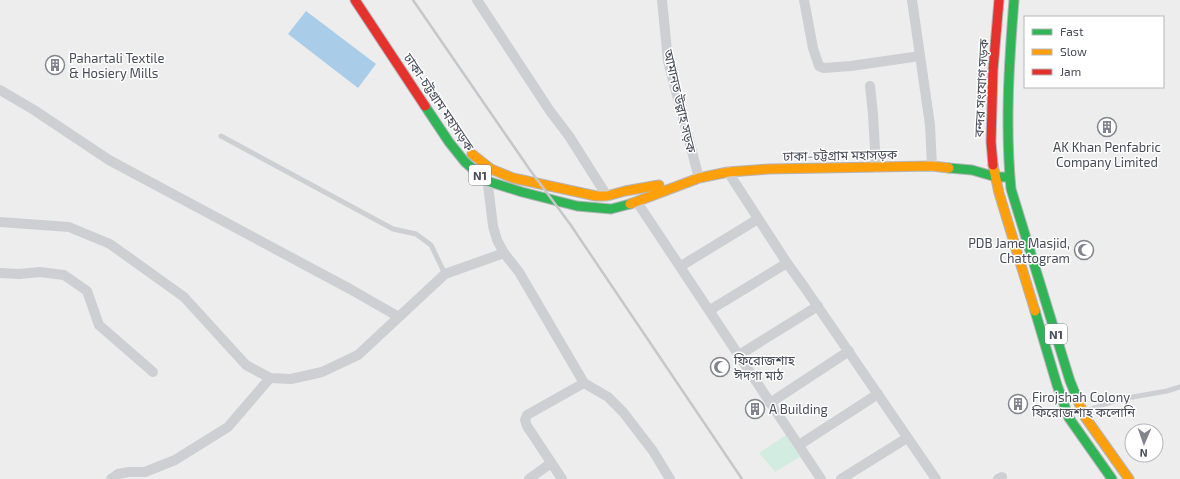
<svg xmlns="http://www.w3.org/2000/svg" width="1180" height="479" viewBox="0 0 1180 479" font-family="'Exo 2','Noto Sans Bengali',sans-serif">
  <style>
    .green { fill: #d2ece2 }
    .water { fill: #a9cde8 }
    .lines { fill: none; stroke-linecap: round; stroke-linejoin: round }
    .fast-casing { stroke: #b3b4bc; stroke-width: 11 }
    .slow-casing { stroke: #b3b4bc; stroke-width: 11 }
    .jam-casing { stroke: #b3b4bc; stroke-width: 11 }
    .lane { stroke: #cecfd3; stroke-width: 5 }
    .street { stroke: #cecfd3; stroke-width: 10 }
    .fast { stroke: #30b455; stroke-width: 9 }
    .slow { stroke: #ff9f0a; stroke-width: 9 }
    .jam { stroke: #e5322d; stroke-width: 9 }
    .rail { stroke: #c6c7c9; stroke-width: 2.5 }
    .labels { text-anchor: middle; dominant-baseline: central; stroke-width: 3; stroke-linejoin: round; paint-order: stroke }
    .shield { fill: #fff; stroke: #7e818a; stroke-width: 1 }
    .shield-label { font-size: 12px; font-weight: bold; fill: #464b58 }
    .poi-label { font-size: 13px; fill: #464b58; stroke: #fff; text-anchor: start }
    .street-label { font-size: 13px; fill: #464b58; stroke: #fff }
  </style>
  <rect width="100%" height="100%" fill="#eeeded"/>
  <!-- green -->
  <path class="green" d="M786,435L800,457L775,472L759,453Z"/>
  <!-- water -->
  <path class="water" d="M306,11L376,64L358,88L288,34Z"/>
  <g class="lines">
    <defs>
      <g id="fast">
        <path d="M1014,0C1009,63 1005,126 1011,189L1070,381L1079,403"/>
        <path d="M425,106L449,142L465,162L487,181L522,192L577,206L611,209L630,204"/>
        <path d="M949,168L972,170L996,177H1009"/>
        <path d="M1035,311L1057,385L1069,418L1112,479"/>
      </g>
      <g id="slow">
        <path d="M472,154L491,169L513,178L596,196H607L625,191L659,185"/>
        <path d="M993,165L999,193L1035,311"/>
        <path d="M630,204L699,178L728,172L769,169L932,166L949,168"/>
        <path d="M1079,403L1085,417L1129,479"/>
      </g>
      <g id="jam">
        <path d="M355,0L425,106"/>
        <path d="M993,165L991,142L993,70L999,0"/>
      </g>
    </defs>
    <!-- fast casing -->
    <use href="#fast" class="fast-casing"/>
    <!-- slow casing -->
    <use href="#slow" class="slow-casing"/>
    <!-- jam casing -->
    <use href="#jam" class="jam-casing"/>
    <!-- lane -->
    <g class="lane">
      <path d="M221,136L393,229L416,234L431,245L445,274"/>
      <path d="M1085,411L1121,399L1167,391L1180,387"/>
    </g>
    <!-- street -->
    <g class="street">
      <path d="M477,0L550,111L569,136L607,196"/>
      <path d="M662,0L668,61L699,178"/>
      <path d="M804,0L813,48L819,66L824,68L851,66L920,56"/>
      <path d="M912,0L930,125L932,166"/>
      <path d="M870,86L873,114L876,167"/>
      <path d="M0,90L34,110L109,160L350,289L399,317"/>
      <path d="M728,172L787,263L805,288L936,479"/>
      <path d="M487,177L493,226L497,240L504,253L519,272L584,383L608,397L623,412L653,451L670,479"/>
      <path d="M637,202L821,479"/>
      <path d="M0,222L69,227L110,244L184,297L246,365L270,378L291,379L322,372L358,355L445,274L504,253"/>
      <path d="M681,266L758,219"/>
      <path d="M0,273L19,274L40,272L64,275L87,291L99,325L153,372"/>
      <path d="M710,310L787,263"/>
      <path d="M739,355L818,306"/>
      <path d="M770,403L849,351"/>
      <path d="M799,445L878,394"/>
      <path d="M111,479L118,474L129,472H145L175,460L228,427L270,378"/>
      <path d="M529,479L551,463"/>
      <path d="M562,479L527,426L525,420L527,415L584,383"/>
      <path d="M841,479L907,438"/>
      <path d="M998,479L1002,477"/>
    </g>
    <!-- fast -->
    <use href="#fast" class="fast"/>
    <!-- slow -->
    <use href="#slow" class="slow"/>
    <!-- jam -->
    <use href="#jam" class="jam"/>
    <!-- rail -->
    <path class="rail" d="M413,0L530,170L570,224L742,479"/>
  </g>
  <!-- icons -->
  <defs>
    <symbol id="building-ring" viewBox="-11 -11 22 22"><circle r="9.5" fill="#fff" stroke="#81848c" stroke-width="1.5"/><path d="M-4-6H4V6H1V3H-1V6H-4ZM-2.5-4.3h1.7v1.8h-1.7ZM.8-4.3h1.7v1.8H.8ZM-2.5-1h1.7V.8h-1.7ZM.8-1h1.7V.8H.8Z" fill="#81848c"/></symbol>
    <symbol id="mosque-ring" viewBox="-11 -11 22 22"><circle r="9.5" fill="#fff" stroke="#81848c" stroke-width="1.5"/><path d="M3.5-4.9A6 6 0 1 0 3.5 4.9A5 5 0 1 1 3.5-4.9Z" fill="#81848c"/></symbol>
  </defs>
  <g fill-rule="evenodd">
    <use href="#building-ring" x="44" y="54" width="22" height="22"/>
    <use href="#building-ring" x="1096" y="116" width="22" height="22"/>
    <use href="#mosque-ring" x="1073" y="239" width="22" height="22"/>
    <use href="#mosque-ring" x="709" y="356" width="22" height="22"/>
    <use href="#building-ring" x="1007" y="393" width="22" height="22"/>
    <use href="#building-ring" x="744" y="398" width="22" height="22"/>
  </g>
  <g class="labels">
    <!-- shield labels -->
    <g class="shield">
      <rect x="469" y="165" width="22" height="20" rx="3"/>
      <rect x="1045" y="324" width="22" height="20" rx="3"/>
    </g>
    <g class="shield-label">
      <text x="480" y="175">N1</text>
      <text x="1056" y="334">N1</text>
    </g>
    <!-- poi labels -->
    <g class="poi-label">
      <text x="69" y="58">Pahartali Textile<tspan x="69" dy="15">&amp; Hosiery Mills</tspan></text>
      <text x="1107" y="147" text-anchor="middle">AK Khan Penfabric<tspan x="1107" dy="15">Company Limited</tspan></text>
      <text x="1070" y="243" text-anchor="end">PDB Jame Masjid,<tspan x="1070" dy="15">Chattogram</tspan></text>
      <text x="734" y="360">ফিরোজশাহ<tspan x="734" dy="15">ঈদগা মাঠ</tspan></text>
      <text x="1032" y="397">Firojshah Colony<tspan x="1032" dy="15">ফিরোজশাহ কলোনি</tspan></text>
      <text x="769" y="409">A Building</text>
    </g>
    <!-- street labels -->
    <g class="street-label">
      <text transform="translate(981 88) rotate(-87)">বন্দর সংযোগ সড়ক</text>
      <text transform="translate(680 101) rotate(77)">আমানত উল্লাহ সড়ক</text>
      <text transform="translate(439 102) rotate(56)">ঢাকা-চট্টগ্রাম মহাসড়ক</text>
      <text transform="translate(840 155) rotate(-1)">ঢাকা-চট্টগ্রাম মহাসড়ক</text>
    </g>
  </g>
  <!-- legend -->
  <rect x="1024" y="16" width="140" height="72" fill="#ffffff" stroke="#b5b7bc"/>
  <rect x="1032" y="29" width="20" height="6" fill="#30b455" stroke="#b5b7bc"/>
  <text x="1060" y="36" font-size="12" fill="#464b58">Fast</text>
  <rect x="1032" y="49" width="20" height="6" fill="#ff9f0a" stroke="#b5b7bc"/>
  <text x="1060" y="56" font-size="12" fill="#464b58">Slow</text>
  <rect x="1032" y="69" width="20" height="6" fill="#e5322d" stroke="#b5b7bc"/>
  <text x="1060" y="76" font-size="12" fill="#464b58">Jam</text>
  <!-- north arrow -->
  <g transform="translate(1144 443) rotate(182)"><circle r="19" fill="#ffffff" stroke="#b5b7bc"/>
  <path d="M0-3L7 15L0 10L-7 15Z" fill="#81848c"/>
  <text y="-6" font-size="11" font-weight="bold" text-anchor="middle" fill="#464b58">N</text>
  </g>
</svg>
